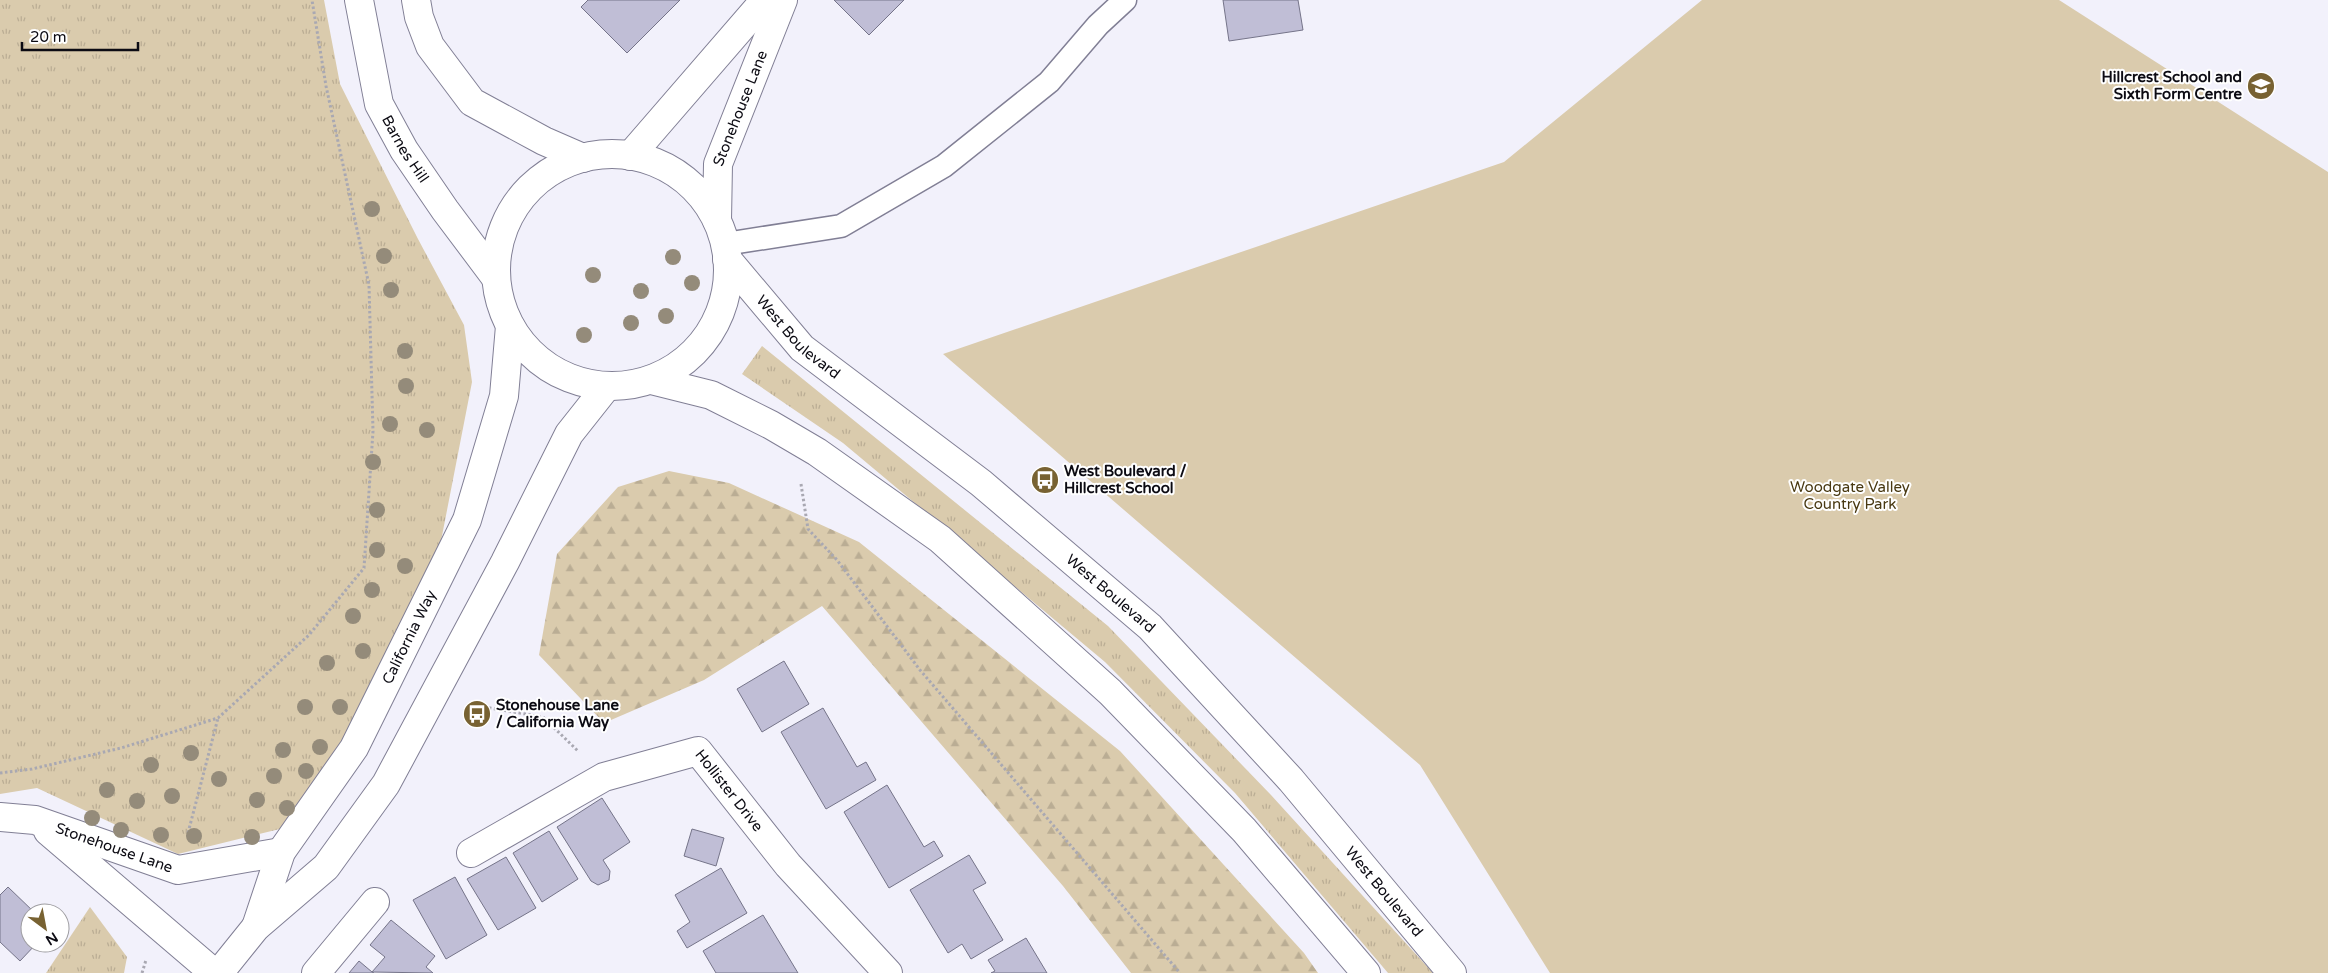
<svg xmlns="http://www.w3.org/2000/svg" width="2328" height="973" viewBox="0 0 2328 973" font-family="'Varela Round',sans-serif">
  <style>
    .grass { fill: url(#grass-tufts) }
    .forest { fill: url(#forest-firs) }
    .park { fill: #dacbad }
    .building { fill: #c0bed6; stroke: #757489 }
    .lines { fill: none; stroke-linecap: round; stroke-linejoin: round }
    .service-casing { stroke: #817f95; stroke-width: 25 }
    .minor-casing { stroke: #817f95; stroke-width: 30 }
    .tertiary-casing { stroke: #817f95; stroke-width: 30 }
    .secondary-casing { stroke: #817f95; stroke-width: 30 }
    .path { stroke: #a9a8b2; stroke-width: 3; stroke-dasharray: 2.5 2.5; stroke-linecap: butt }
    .service { stroke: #fff; stroke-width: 22 }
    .minor { stroke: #fff; stroke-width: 28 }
    .tertiary { stroke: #fff; stroke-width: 28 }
    .secondary { stroke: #fff; stroke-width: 28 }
    .tree { fill: #948b7a }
    .labels { text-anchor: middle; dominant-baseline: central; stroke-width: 4; stroke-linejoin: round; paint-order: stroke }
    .poi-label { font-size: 15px; font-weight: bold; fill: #0c0b13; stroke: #fff; text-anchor: start }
    .street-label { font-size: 15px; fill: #0c0b13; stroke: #fff }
    .park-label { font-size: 15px; fill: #483811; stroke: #fff }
  </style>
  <defs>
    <pattern id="grass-tufts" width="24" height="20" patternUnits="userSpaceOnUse" patternTransform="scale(1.25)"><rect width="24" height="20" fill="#dacbad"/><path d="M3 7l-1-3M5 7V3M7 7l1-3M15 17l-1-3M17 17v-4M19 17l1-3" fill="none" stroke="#baad94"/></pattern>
    <pattern id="forest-firs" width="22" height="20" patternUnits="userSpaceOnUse" patternTransform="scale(1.25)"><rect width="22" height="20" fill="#dacbad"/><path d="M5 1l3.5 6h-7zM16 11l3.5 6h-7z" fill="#baad94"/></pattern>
  </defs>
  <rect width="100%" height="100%" fill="#f2f1fb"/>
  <!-- grass -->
  <g class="grass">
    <path d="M0,0H324L340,84L418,239L464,325L472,382L441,541L336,753L284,828L178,854L37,788L0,794Z"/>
    <path d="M762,346L1108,626L1271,795L1433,973H1388L1235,793L1105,662L843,443L742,374Z"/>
    <path d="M90,907L127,957L124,973H46Z"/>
  </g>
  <!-- forest -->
  <path class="forest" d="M669,471L729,483L859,542L1120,751L1304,953L1318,973H1131L1063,886L822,606L704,680L604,723L539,655L557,554L618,487Z"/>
  <!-- park -->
  <path class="park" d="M1702,0H2059L2328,172V973H1550L1420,765L943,354L1504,162Z"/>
  <!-- building -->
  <g class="building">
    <path d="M588,0H680L627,53L581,7Z"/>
    <path d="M834,0H904L869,35Z"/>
    <path d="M1223,0H1298L1303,30L1229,41Z"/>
    <path d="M784,661L809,704L762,732L737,689Z"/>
    <path d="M823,708L857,767L866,762L876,780L826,809L781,732Z"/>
    <path d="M887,785L924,847L934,841L943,856L889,888L844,812Z"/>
    <path d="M602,798L630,842L603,860L610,871L609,880L598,885L591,881L557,827Z"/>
    <path d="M692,829L724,838L716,866L684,856Z"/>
    <path d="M549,831L578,879L542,902L513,853Z"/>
    <path d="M969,855L986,883L973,890L1003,940L971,959L962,944L948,953L910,890Z"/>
    <path d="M506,857L536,908L498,930L467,879Z"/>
    <path d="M721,868L747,913L687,948L677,931L690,922L675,895Z"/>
    <path d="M455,877L487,935L446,959L413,900Z"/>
    <path d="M8,887L35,913H30V943H37L20,961L0,942V895Z"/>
    <path d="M763,915L798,973H716L703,951Z"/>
    <path d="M391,920L435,956L426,967L433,973L372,972L385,957L370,945Z"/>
    <path d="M1026,938L1047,973H991L995,971L988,960Z"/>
    <path d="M359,961L372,972L374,973H349Z"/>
  </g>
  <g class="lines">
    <defs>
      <path id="service" d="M725,244L841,226L944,166L1049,82L1098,25L1125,0"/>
      <g id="minor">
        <path id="s1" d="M0,817L35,820L178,870L281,852"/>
        <path d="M48,831L214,973"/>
        <path id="s2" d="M471,853L604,777L698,751L788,865L888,973"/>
        <path d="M316,973L375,902"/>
      </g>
      <g id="tertiary">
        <path d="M630,156L765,0"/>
        <path id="s3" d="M717,220L718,164L783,0"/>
        <path id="s4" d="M256,927L281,852L354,748L467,520L504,396L510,326"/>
        <path d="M219,973L256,927L326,867L386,784L505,562L569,434L607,386"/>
      </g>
      <g id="secondary">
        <path id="s5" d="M359,0L379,104L404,150L445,210L496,278"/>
        <path d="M416,0L419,17L430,46L472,102L544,141L583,158"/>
        <circle cx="612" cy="270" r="116"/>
        <path id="s6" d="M727,259L802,348L981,483L1150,627L1291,780L1452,973"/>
        <path d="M651,380L711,395L771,425L817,452L940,539L1110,692L1244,830L1366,973"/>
      </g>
    </defs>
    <!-- service casing -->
    <use href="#service" class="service-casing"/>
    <!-- minor casing -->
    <use href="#minor" class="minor-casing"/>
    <!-- tertiary casing -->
    <use href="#tertiary" class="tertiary-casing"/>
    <!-- secondary casing -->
    <use href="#secondary" class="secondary-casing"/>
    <!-- path -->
    <g class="path">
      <path d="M801,484L808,529L837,560L920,670L1180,973"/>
      <path d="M484,707L543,717L579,752"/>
      <path d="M0,773L32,769L121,748L218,718L309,635L364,568L373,431L369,285L326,86L312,0"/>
      <path d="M188,833L218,718"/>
      <path d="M142,973L146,960"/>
    </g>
    <!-- service -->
    <use href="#service" class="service"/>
    <!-- minor -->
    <use href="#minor" class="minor"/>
    <!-- tertiary -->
    <use href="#tertiary" class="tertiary"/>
    <!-- secondary -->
    <use href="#secondary" class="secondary"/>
  </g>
  <!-- trees -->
  <g class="tree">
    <circle cx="372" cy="209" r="8"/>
    <circle cx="384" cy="256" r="8"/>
    <circle cx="673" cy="257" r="8"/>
    <circle cx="593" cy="275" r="8"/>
    <circle cx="692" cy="283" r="8"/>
    <circle cx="391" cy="290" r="8"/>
    <circle cx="641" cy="291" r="8"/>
    <circle cx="666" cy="316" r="8"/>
    <circle cx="631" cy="323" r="8"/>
    <circle cx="584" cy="335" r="8"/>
    <circle cx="405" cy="351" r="8"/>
    <circle cx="406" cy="386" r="8"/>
    <circle cx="390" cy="424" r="8"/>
    <circle cx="427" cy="430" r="8"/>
    <circle cx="373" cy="462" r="8"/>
    <circle cx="377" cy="510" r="8"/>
    <circle cx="377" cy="550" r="8"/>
    <circle cx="405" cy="566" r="8"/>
    <circle cx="372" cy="590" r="8"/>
    <circle cx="353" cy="616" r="8"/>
    <circle cx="363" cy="651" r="8"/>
    <circle cx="327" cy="663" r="8"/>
    <circle cx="305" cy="707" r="8"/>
    <circle cx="340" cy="707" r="8"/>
    <circle cx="320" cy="747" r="8"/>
    <circle cx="283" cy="750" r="8"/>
    <circle cx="191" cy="753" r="8"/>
    <circle cx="151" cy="765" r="8"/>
    <circle cx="306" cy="771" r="8"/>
    <circle cx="274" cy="776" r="8"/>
    <circle cx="219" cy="779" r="8"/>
    <circle cx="107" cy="790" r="8"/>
    <circle cx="172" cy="796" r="8"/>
    <circle cx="257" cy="800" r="8"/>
    <circle cx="137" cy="801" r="8"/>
    <circle cx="287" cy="808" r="8"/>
    <circle cx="92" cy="818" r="8"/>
    <circle cx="121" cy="830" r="8"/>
    <circle cx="161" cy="835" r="8"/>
    <circle cx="194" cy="836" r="8"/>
    <circle cx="252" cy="837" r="8"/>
  </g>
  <!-- icons -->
  <defs>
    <symbol id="school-disc" viewBox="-11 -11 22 22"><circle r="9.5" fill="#786232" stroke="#fff"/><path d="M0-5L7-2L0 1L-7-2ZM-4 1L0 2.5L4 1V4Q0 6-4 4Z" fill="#fff"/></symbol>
    <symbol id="bus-disc" viewBox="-11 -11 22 22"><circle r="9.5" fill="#786232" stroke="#fff"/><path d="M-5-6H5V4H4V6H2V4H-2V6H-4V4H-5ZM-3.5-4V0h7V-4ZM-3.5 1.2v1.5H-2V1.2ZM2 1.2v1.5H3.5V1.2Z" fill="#fff"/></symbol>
  </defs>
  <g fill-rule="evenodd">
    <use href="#school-disc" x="2245" y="70" width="32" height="32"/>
    <use href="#bus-disc" x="1029" y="464" width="32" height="32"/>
    <use href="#bus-disc" x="461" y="698" width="32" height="32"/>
  </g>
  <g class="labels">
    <!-- poi labels -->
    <g class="poi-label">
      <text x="2242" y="77" text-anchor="end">Hillcrest School and<tspan x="2242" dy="17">Sixth Form Centre</tspan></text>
      <text x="1064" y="471">West Boulevard /<tspan x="1064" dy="17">Hillcrest School</tspan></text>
      <text x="496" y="705">Stonehouse Lane<tspan x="496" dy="17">/ California Way</tspan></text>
    </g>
    <!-- street labels -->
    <g class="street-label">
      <text stroke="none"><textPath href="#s3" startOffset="116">Stonehouse Lane</textPath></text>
      <text stroke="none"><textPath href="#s5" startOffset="158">Barnes Hill</textPath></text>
      <text stroke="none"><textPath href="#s6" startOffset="106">West Boulevard</textPath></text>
      <text stroke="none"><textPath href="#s6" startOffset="511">West Boulevard</textPath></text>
      <text stroke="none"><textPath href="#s4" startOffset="330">California Way</textPath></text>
      <text stroke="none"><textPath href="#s2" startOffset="301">Hollister Drive</textPath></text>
      <text stroke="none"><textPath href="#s1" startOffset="119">Stonehouse Lane</textPath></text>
      <text stroke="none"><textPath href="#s6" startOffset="916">West Boulevard</textPath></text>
    </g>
    <!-- park labels -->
    <g class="park-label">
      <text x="1850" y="487">Woodgate Valley<tspan x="1850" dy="17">Country Park</tspan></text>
    </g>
  </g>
  <!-- north arrow -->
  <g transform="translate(45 928) rotate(148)"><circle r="24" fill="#ffffff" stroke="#9e9da1"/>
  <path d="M0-4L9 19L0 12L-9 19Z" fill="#786232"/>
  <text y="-8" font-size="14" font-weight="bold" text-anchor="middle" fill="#0c0b13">N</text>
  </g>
  <!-- scale -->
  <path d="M22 42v8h116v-8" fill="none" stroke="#0c0b13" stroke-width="2.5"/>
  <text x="30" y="42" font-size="15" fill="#0c0b13" stroke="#ffffff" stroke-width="4" paint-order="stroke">20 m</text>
</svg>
